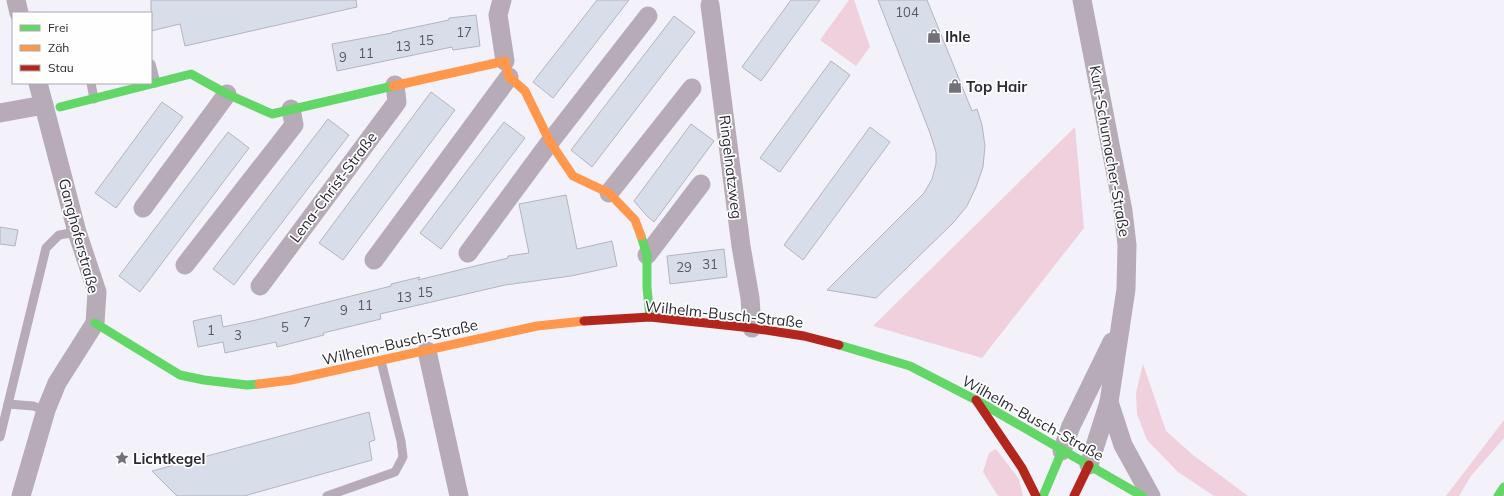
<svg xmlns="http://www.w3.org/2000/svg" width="1504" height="496" viewBox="0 0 1504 496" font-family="Mulish,sans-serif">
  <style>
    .green { fill: #f0d0dc }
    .building { fill: #d8ddea; stroke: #b3b5bc }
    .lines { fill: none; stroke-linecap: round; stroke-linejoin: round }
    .lane { stroke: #b6abb6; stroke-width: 9 }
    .street { stroke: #b6abb6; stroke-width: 19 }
    .fast { stroke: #63d668; stroke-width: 9 }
    .slow { stroke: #ff974d; stroke-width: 9 }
    .jam { stroke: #b3261e; stroke-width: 9 }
    .labels { text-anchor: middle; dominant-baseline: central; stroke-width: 3.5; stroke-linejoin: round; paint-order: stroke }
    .number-label { font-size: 13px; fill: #585862 }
    .poi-label { font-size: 15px; font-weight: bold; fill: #2c2a33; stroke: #fefefe; text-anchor: start }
    .street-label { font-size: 15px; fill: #2c2a33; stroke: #fefefe }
  </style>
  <rect width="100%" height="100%" fill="#f3f2fa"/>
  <!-- green -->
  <g class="green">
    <path d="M849,0H854L870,47L856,66L820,40Z"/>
    <path d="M1075,127L1084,228L982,358L873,326Z"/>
    <path d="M1143,364L1166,431L1193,455L1248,496H1214L1178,472L1147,440L1137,414L1136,393Z"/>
    <path d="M1504,420V438L1471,476L1459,496H1446Z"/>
    <path d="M996,449L1019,479L1023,496H998L983,472L989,453Z"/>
  </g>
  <!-- building -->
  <g class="building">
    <path d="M151,0H356L357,7L185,46L180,24L151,31Z"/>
    <path d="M597,0H629L553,98L533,82Z"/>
    <path d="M791,0H820L761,81L742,67Z"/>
    <path d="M878,0H927L972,111L977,109L982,125L985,146L983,167L976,187L967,206L953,223L876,298L827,290L924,193L932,179L936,164V152L930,133Z"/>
    <path d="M476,15L480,46L453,50L452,47L337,71L332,44L392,33V32L449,20V18Z"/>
    <path d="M674,16L695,32L592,167L571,150Z"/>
    <path d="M831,61L850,75L780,172L760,158Z"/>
    <path d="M431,92L455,110L343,260L319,243Z"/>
    <path d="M162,102L183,117L116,208L95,193Z"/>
    <path d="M328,119L349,135L234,285L213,269Z"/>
    <path d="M504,122L525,138L441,249L420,233Z"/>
    <path d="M691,124L714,141L654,222L647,216L634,201Z"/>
    <path d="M870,127L890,142L803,260L784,245Z"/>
    <path d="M228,132L249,148L140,292L119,276Z"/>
    <path d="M566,195L577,249L612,241L617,266L571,276L505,285L380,314L381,319L323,333L324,335L277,347L276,342L225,353L223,342L198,347L193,321L221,315L223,327L256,320L391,286V284L420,277L418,280L508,258V256L529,253L519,204Z"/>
    <path d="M0,227L18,230L15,246L0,244Z"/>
    <path d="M724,249L727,277L670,284L667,256Z"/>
    <path d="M369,412L375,440L369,442L372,460L244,496H177L152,471Z"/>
  </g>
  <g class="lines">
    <!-- lane -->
    <g class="lane">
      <path d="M151,64L156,83"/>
      <path d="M91,83L94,99"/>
      <path d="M46,410L33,406L8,404L46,248L59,235L77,232"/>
      <path d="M0,437L8,404"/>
      <path d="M327,496L395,472L403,457L401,441L381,361"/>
    </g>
    <!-- street -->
    <g class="street">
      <path d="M16,0L19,13"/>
      <path d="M502,0L498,15L505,61"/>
      <path d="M1082,0L1123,211L1127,245L1126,289L1109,402L1089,465"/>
      <path d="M710,5L741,246L750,298L752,328"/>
      <path d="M0,113L44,105"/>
      <path d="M609,193L692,88"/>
      <path d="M143,208L227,94"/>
      <path d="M468,253L550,142L648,16"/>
      <path d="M647,255L701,184"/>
      <path d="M374,260L509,77"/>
      <path d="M185,265L294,125L291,109"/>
      <path d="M260,286L397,102L395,85"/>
      <path d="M427,351L459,496"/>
      <path d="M1109,402L1123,445L1151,496"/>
      <path d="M1062,451L1071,426L1112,342"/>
      <path d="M21,496L46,410L57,383L95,323L97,292L77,232L38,83"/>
    </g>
    <!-- fast -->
    <g class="fast">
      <path d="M60,107L191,74L227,94L272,114L393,86"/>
      <path d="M641,236L647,255V288L650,317"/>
      <path d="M95,323L180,375L204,380L247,385L259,384"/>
      <path d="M839,345L910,366L976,400L1142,496"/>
      <path d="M1043,496L1062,451"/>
      <path d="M1498,496L1504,487"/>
    </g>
    <!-- slow -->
    <g class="slow">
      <path d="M393,86L505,61L509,77L525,91L550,142L573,176L609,193L635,220L641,236"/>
      <path d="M259,384L291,380L537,326L584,321"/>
    </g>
    <!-- jam -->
    <g class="jam">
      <path d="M584,321L650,317L752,328L804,336L839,345"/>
      <path d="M976,400L1022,468L1036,496"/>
      <path d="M1074,496L1089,465"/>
    </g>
  </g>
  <!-- icons -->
  <defs>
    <symbol id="shop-bare" viewBox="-9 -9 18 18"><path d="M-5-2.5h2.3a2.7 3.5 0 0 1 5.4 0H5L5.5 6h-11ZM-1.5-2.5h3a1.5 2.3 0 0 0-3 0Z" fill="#727079" stroke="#fefefe" stroke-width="2.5" paint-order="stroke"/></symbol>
    <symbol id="sight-bare" viewBox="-9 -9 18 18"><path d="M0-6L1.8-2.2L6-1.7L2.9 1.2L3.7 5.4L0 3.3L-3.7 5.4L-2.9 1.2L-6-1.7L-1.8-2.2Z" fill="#727079" stroke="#fefefe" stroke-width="2.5" paint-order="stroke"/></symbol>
  </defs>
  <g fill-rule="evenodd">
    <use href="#shop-bare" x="924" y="26" width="20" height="20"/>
    <use href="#shop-bare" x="945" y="76" width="20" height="20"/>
    <use href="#sight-bare" x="112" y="448" width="20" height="20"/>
  </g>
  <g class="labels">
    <!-- number labels -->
    <g class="number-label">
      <text x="907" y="12">104</text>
      <text x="464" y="32">17</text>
      <text x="426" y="40">15</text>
      <text x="403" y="46">13</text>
      <text x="366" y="53">11</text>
      <text x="343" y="57">9</text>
      <text x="710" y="264">31</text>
      <text x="684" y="267">29</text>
      <text x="425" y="292">15</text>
      <text x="404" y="297">13</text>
      <text x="365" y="305">11</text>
      <text x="344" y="310">9</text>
      <text x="307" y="322">7</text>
      <text x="285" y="327">5</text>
      <text x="211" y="330">1</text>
      <text x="238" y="335">3</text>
    </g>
    <!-- poi labels -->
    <g class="poi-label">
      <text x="945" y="36">Ihle</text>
      <text x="966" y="86">Top Hair</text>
      <text x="133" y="458">Lichtkegel</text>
    </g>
    <!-- street labels -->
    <g class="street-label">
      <text transform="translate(1110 151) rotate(80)">Kurt-Schumacher-Straße</text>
      <text transform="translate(731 167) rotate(83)">Ringelnatzweg</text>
      <text transform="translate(333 187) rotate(-53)">Lena-Christ-Straße</text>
      <text transform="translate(79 236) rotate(75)">Ganghoferstraße</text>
      <text transform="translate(724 314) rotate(6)">Wilhelm-Busch-Straße</text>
      <text transform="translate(400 342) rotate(-13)">Wilhelm-Busch-Straße</text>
      <text transform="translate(1033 418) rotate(29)">Wilhelm-Busch-Straße</text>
    </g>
  </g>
  <!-- legend -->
  <rect x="12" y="12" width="140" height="72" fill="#fefefe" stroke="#aaa9ad"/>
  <rect x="20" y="25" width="20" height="6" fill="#63d668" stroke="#aaa9ad"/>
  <text x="48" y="32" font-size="12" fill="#2c2a33">Frei</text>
  <rect x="20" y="45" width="20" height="6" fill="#ff974d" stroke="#aaa9ad"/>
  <text x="48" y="52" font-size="12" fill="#2c2a33">Zäh</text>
  <rect x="20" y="65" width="20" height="6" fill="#b3261e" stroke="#aaa9ad"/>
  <text x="48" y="72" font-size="12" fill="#2c2a33">Stau</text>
</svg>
